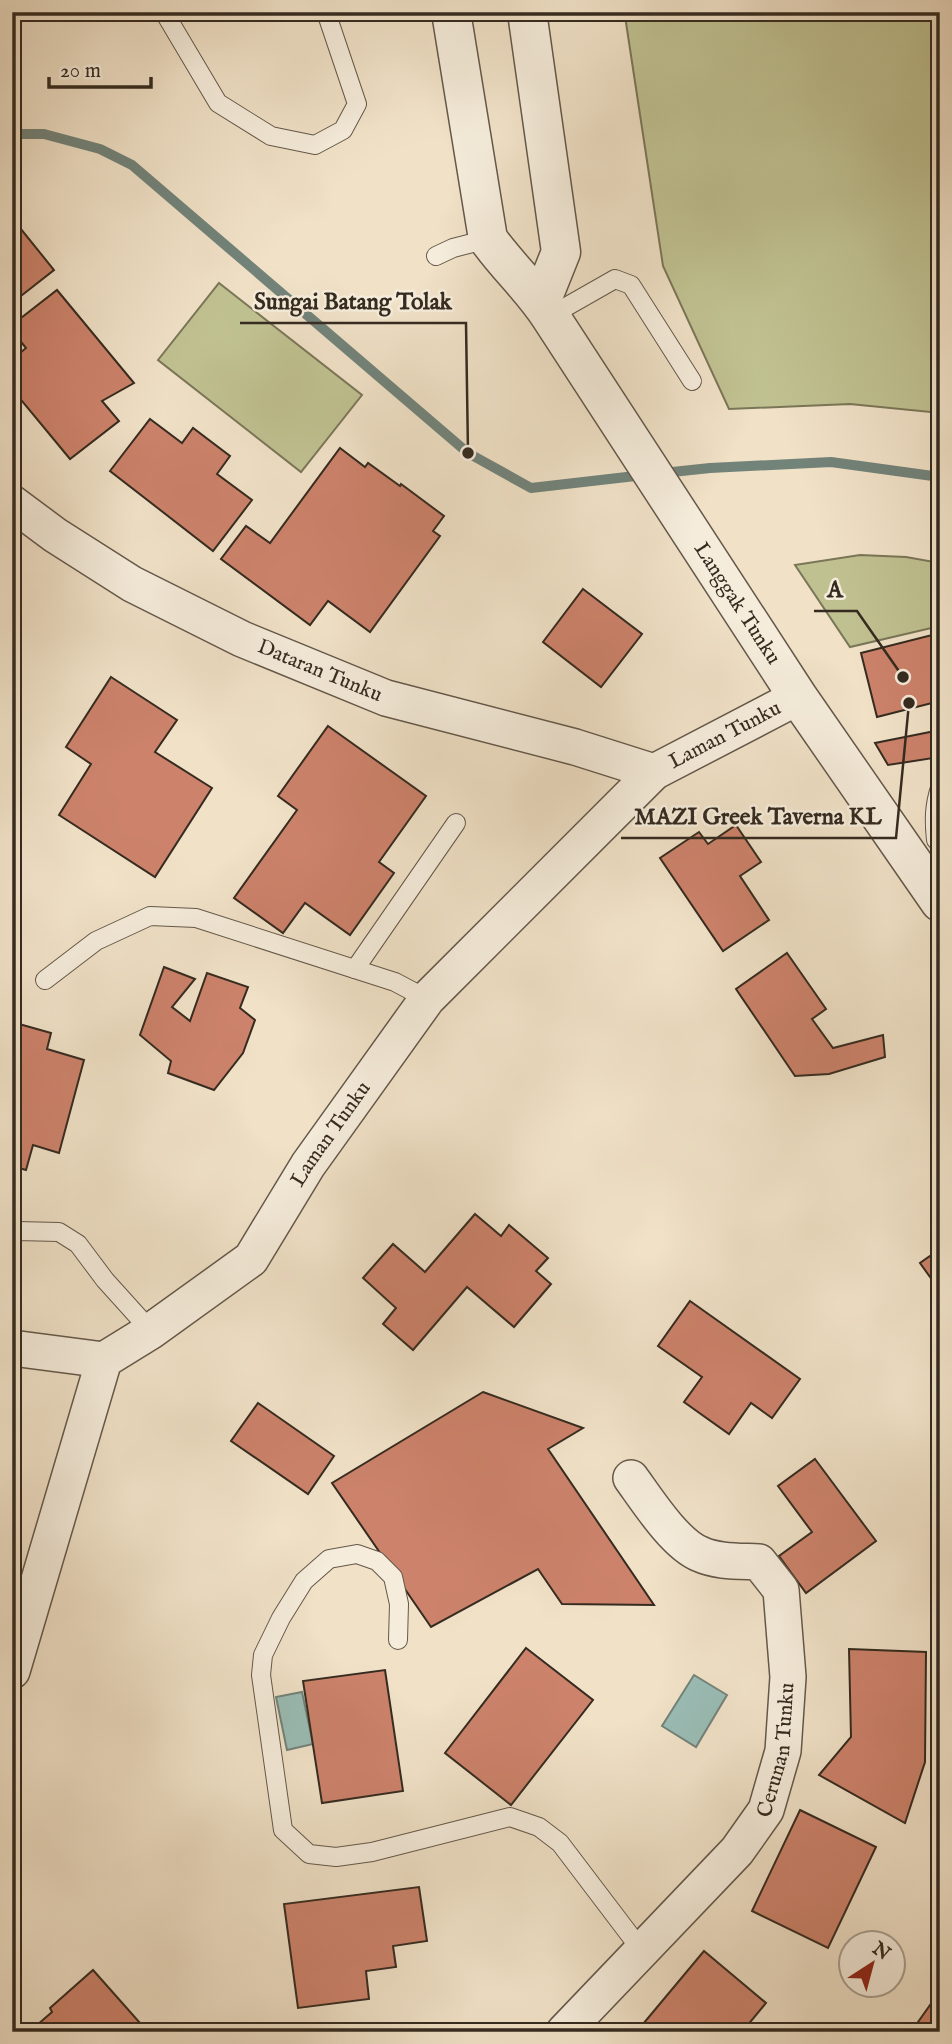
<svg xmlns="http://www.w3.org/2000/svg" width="952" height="2044" viewBox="0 0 952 2044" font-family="'IM FELL English',serif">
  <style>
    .green { fill: #c0c191; stroke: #7a7658; stroke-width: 2 }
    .water { fill: #9abdb6; stroke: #72837a; stroke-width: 2 }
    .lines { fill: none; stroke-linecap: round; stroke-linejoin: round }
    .stream { stroke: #72837a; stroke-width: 10 }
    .building { fill: #cc826b; stroke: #352b20; stroke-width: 2 }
    .service-casing { stroke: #64584a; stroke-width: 20 }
    .minor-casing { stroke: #64584a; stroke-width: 38 }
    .tertiary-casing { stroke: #64584a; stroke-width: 41 }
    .service { stroke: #f5ecdb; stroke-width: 18 }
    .minor { stroke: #f5ecdb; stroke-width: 35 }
    .tertiary { stroke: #f5ecdb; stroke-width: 38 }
    .labels { text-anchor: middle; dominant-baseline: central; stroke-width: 5; stroke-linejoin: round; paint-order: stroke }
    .street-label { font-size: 21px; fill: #352b20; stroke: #f5ecdb }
    .leader { fill: none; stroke: #352b20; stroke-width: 2.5 }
    .callout-dot { fill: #352b20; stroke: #f5ecdb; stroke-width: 2.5 }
    .callout-label { font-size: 23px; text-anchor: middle; font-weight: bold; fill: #352b20; stroke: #f5ecdb; stroke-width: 5; stroke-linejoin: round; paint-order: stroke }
  </style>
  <rect width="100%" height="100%" fill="#f0e1c7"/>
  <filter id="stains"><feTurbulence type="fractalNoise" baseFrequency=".00286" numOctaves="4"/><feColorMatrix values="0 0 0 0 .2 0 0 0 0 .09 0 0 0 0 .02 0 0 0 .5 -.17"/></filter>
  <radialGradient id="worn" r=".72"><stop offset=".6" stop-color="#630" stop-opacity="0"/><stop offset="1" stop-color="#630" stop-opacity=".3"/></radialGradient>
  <!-- green -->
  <g class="green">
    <path d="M653,12H940V413L850,404L729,409L663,266L625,16Z"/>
    <path d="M219,283L362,395L301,472L158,360Z"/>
    <path d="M860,555L906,557L940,563V626L850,647L795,565Z"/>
  </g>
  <!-- water -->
  <g class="water">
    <path d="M694,1675L727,1695L696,1747L662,1726Z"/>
    <path d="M302,1692L313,1744L287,1750L276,1697Z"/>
  </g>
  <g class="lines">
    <!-- stream -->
    <g class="stream">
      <path d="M12,134H44L100,149L132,165L468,453L531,488L644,475"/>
      <path d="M663,473L710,468L831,462L940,477"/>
    </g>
  </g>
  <!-- building -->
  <g class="building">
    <path d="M12,218L54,270L12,303Z"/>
    <path d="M57,290L134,383L102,401L119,421L70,459L12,389V360L26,348L12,331V325Z"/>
    <path d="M150,419L182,443L193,428L230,456L217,474L252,500L213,551L110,471Z"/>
    <path d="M340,448L365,467L368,463L400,486L401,484L444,516L433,531L440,536L370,632L328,601L310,625L221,559L246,526L270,543Z"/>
    <path d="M583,589L642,634L601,687L543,642Z"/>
    <path d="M940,633V701L877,717L861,653Z"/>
    <path d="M111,677L177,720L155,752L212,788L155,877L59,815L91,764L66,747Z"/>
    <path d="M328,726L426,796L379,862L394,873L350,935L305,903L283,933L234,898L297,810L278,796Z"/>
    <path d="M940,730V757L888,765L875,743Z"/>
    <path d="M736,825L761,862L740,876L769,920L723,951L660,858L699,832L708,844Z"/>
    <path d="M787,953L826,1009L812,1019L833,1048L883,1035L885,1057L829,1074L795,1076L736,989Z"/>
    <path d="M164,967L195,979L172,1007L190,1021L207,973L248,987L240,1008L255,1020L243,1053L214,1090L168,1073L171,1061L140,1035Z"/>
    <path d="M12,1022L51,1033L47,1049L84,1060L59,1153L33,1145L26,1170L12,1166Z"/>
    <path d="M475,1214L501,1236L509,1225L548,1258L536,1271L551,1284L514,1327L467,1287L413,1350L383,1324L396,1308L363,1278L393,1244L425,1272Z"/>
    <path d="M940,1249V1291L920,1263Z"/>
    <path d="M690,1301L800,1379L772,1418L751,1403L729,1434L684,1402L702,1377L658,1346Z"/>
    <path d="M483,1392L583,1428L548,1449L654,1605L562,1604L538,1569L431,1627L332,1483Z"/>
    <path d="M258,1403L334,1456L308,1494L231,1441Z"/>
    <path d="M815,1459L876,1541L806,1593L779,1556L812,1532L778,1486Z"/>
    <path d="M526,1648L593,1700L511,1805L445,1753Z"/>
    <path d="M849,1649L926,1652L925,1762L905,1823L819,1775L851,1737Z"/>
    <path d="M385,1670L403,1791L322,1803L303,1681Z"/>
    <path d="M800,1810L876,1847L828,1948L752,1911Z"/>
    <path d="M419,1887L427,1941L393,1946L396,1967L366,1971L369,1999L298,2008L284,1904Z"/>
    <path d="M704,1951L766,2003L742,2032H640L638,2030Z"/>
    <path d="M93,1970L148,2032H29L52,2012L50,2008Z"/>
    <path d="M940,1991V2032H911Z"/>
  </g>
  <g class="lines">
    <defs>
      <g id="service">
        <path d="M164,12L218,103L271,136L315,145L343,130L357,104L326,12"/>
        <path d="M436,256L453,248L488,239"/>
        <path d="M550,316L615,279L631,285L692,381"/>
        <path d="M936,840C934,821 934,806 940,788"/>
        <path d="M355,969L456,823"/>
        <path d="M45,980L96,941L150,916L196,918L395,982L427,999"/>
        <path d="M12,1233L17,1231L59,1232L78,1244L105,1280L151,1331"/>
        <path d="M398,1640L399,1604L393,1577L377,1561L357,1554L329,1559L304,1581L281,1618L263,1655L261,1675L283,1830L309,1854L336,1857L372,1852L510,1817L539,1827L560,1843L642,1951"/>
      </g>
      <g id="minor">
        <path id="s1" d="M12,503L55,535L132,584L242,639L386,698L575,747L654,772"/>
        <path d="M12,1348L104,1360"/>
        <path id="s2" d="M12,1671L104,1360L151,1331L251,1259L308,1165L427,999L654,772L798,697"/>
        <path id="s3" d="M564,2032L737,1851L766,1810L783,1751L788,1677L781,1590L759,1562C740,1561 717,1562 700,1554C675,1544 647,1500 631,1478"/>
      </g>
      <g id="tertiary">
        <path id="s4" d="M451,12L488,239C507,266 532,288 550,316L798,697L940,902"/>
        <path d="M527,12L561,252L541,302"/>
      </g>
    </defs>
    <!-- service casing -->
    <use href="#service" class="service-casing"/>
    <!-- minor casing -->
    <use href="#minor" class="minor-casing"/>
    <!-- tertiary casing -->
    <use href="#tertiary" class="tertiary-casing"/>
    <!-- service -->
    <use href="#service" class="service"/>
    <!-- minor -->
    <use href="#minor" class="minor"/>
    <!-- tertiary -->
    <use href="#tertiary" class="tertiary"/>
  </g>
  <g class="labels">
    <!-- street labels -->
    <g class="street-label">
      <text stroke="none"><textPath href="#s4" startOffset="672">Langgak Tunku</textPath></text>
      <text stroke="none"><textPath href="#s1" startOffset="352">Dataran Tunku</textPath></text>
      <text stroke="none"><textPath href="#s2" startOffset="1218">Laman Tunku</textPath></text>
      <text stroke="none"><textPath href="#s2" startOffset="651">Laman Tunku</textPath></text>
      <text stroke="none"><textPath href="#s3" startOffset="362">Cerunan Tunku</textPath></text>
    </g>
  </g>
  <!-- callouts -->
  <path class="leader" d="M468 453L466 323H240M903 677L857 611H814M909 703L896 838H621"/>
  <g class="callout-dot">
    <circle cx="468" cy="453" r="7"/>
    <circle cx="903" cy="677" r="7"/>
    <circle cx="909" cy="703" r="7"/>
  </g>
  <g class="callout-label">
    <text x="353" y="309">Sungai Batang Tolak</text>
    <text x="835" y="597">A</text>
    <text x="758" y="824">MAZI Greek Taverna KL</text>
  </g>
  <!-- margin -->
  <rect width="952" height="2044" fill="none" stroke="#f0e1c7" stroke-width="42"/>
  <rect x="14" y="14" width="924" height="2016" fill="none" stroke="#352b20" stroke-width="3.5"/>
  <rect x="21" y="21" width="910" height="2002" fill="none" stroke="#352b20" stroke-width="2"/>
  <!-- north arrow -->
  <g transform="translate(872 1964) rotate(36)"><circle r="33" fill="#f5ecdb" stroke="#a89f90" stroke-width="2"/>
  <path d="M0-5L12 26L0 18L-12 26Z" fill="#8f2418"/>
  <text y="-10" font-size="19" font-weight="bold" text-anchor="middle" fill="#352b20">N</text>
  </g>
  <!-- scale -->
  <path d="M49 77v10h102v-10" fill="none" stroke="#352b20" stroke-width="3.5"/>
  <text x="60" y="77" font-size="21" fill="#352b20" stroke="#f5ecdb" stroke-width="5" paint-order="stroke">20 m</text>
  <rect width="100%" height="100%" filter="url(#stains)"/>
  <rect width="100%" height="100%" fill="url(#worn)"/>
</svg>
